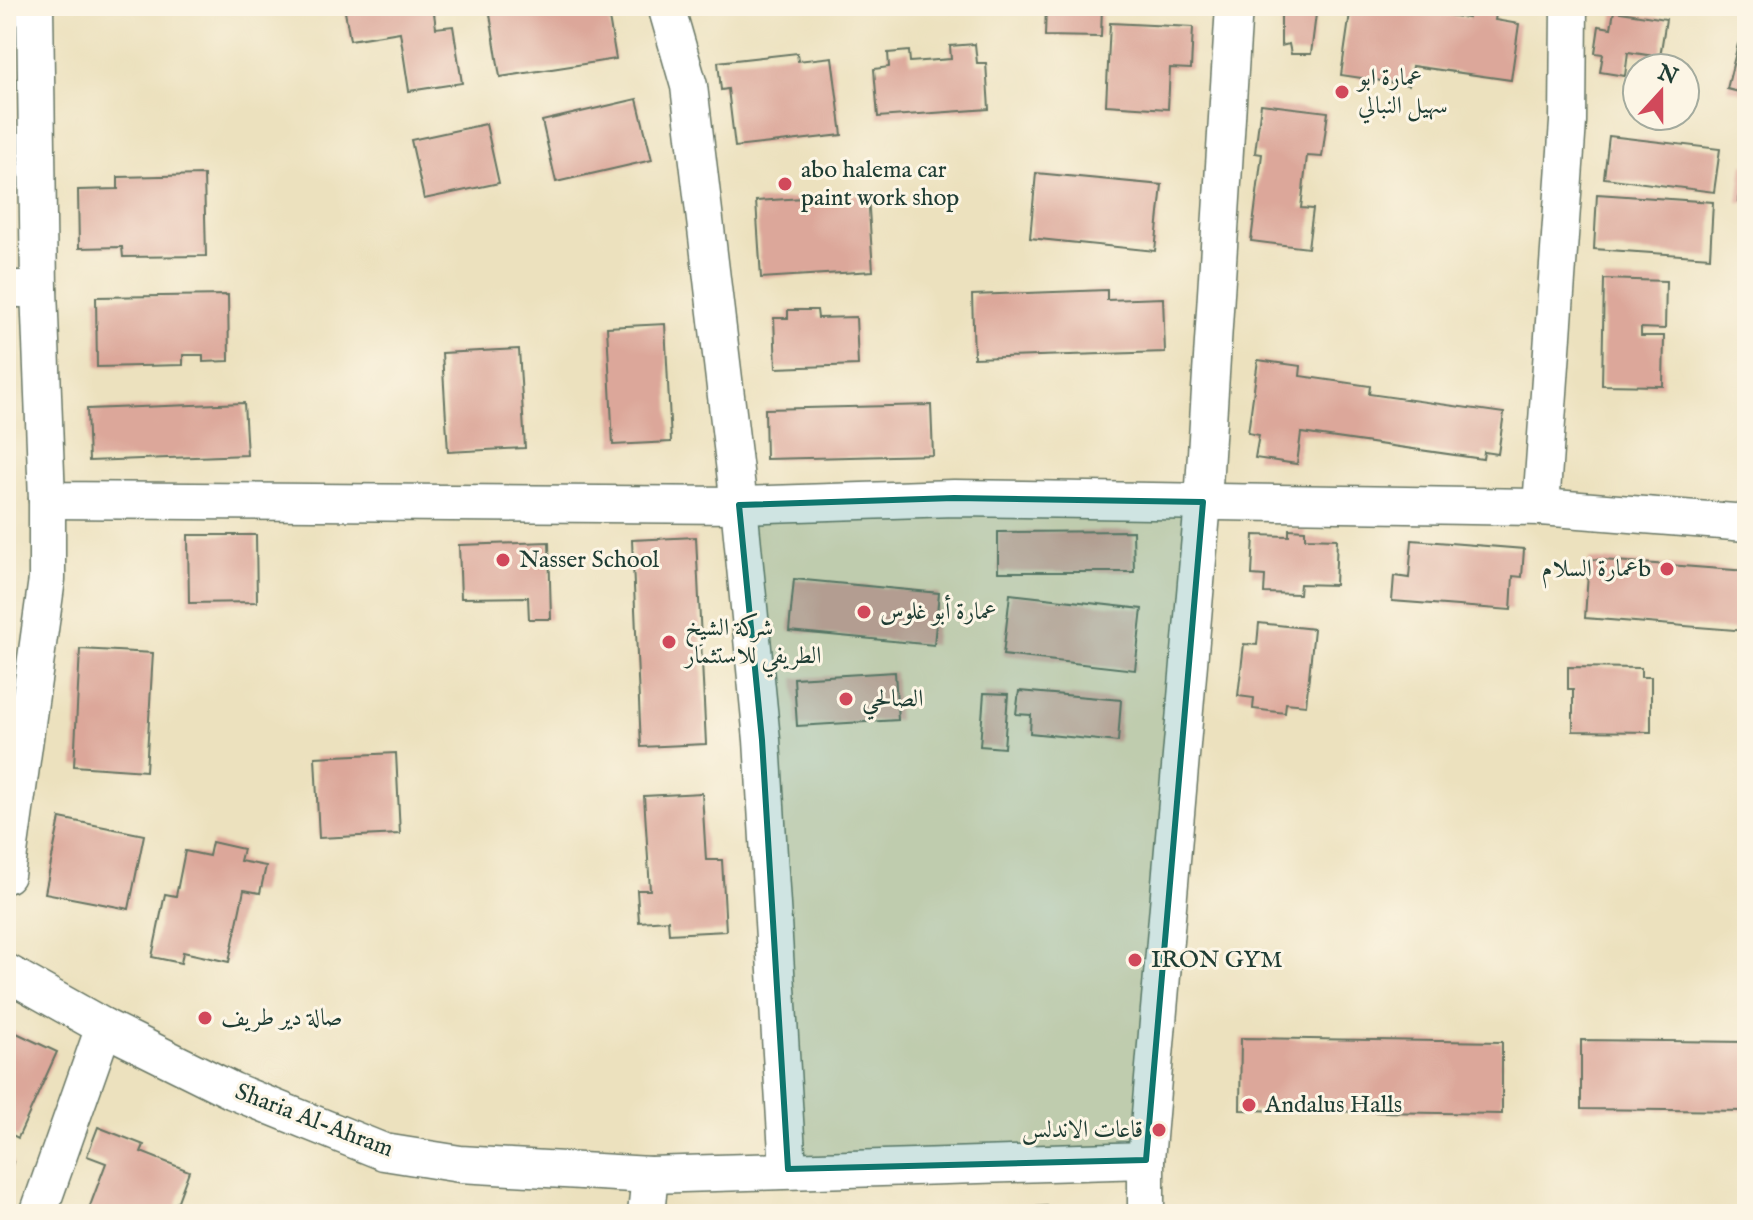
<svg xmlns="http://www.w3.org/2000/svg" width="1753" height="1220" viewBox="0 0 1753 1220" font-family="'IM FELL English',Amiri,serif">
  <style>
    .building { fill: #dca79a }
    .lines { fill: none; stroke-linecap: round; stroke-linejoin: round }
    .minor-casing { stroke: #677664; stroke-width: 39 }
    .minor { stroke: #fff; stroke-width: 36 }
    .marked { fill: #0f766e; fill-opacity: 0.2; stroke: #0f766e; stroke-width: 6; stroke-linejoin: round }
    .poi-dot { fill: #d1495b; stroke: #fcf5e5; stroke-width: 3 }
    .labels { text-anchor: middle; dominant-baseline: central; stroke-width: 6; stroke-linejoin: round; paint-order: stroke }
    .poi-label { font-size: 24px; fill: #1f3d34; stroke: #fcf5e5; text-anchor: start }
    .street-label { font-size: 24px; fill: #1f3d34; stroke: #fcf5e5 }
  </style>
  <rect width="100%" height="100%" fill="#fcf5e5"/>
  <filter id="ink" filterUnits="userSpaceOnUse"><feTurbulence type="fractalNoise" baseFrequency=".0125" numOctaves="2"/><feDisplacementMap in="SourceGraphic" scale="16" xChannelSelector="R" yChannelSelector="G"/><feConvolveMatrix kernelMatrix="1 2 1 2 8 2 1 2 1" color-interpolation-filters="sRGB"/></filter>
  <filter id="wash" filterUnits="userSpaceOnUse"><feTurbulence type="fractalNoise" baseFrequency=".006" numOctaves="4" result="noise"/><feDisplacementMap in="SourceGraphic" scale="32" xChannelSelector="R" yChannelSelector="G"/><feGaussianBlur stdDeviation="1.8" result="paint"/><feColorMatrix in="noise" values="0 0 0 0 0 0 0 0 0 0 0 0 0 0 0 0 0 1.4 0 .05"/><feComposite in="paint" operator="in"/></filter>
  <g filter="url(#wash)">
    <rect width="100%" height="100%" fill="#ece1be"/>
    <g id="blocks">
      <!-- building -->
      <g class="building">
        <path d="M344,6H433L436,28L453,26L462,83L409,91L400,32L350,40Z"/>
        <path d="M502,6H607L616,59L500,77L489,8Z"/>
        <path d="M1046,6H1102L1101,37L1045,36Z"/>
        <path d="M1272,6H1317L1311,54H1291L1289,44L1281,46V15L1273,12Z"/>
        <path d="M1351,6H1435L1434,13L1468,18L1470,6L1497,9L1495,20L1519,24L1511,80L1412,66L1409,85L1341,75Z"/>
        <path d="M1614,11L1666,19L1660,57L1628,52L1625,76L1600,72L1603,54L1595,53L1599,26L1611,28Z"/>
        <path d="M1110,23L1193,27L1191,69L1170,68L1168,109L1106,105Z"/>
        <path d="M975,44L977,63H986L989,109L878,117L874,69L889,67L888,53L909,51L910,62L951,59L950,46Z"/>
        <path d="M1738,44L1747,46V94L1727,89Z"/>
        <path d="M797,53L798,61L832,57L842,135L735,147L728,89L721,90L718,62Z"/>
        <path d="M637,99L652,160L556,182L542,121Z"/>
        <path d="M1261,104L1328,112L1322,157L1307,156L1301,208L1313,209L1308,248L1251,241L1262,154L1255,153Z"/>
        <path d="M486,124L499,183L424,199L411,140Z"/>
        <path d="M1609,136L1720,149L1714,192L1604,178Z"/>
        <path d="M1743,164L1747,165V203L1738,202Z"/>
        <path d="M1036,173L1162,185L1155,251L1030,238Z"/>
        <path d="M204,175L206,256L123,257L122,247L79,248L78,190L118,189V177Z"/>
        <path d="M868,194L873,271L761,278L756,201Z"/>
        <path d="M1597,194L1713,202L1710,257L1594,249Z"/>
        <path d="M1604,279L1666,281L1665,329L1641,328V336H1664L1663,386L1602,385Z"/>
        <path d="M1107,290V300L1163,298L1165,352L974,358L972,295Z"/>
        <path d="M228,295L229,361L203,362V355H183V365L97,367L96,297Z"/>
        <path d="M788,310H817L818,318L856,317L858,365L776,368L774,318H788Z"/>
        <path d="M665,324L671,442L613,445L607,327Z"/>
        <path d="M519,349L525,448L448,452L442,353Z"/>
        <path d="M1258,360L1301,366L1300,376L1370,386L1369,394L1504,413L1498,454L1484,452L1483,459L1301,433L1297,464L1255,458L1259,435L1248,433Z"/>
        <path d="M6,402L15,403L9,443L6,442Z"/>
        <path d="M244,403L247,455L89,461L87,409Z"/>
        <path d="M931,405L933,455L766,459L765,409Z"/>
        <path d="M1289,529L1305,530V538L1337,539L1335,585L1300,584L1299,594L1264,593L1265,576L1252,575L1254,535L1289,536Z"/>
        <path d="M1133,531L1134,572H998V532Z"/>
        <path d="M188,535H256L257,602L189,603Z"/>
        <path d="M696,537L706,744L641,747L632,540Z"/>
        <path d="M1412,540L1524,549L1522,577L1513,576L1511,610L1392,601L1394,576L1409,578Z"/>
        <path d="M549,542L551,619H529L528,597L461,598L459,545Z"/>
        <path d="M1589,559L1747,571V631L1585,618Z"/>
        <path d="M794,579L939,593L934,645L789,631Z"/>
        <path d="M1010,594L1142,609L1135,670L1003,655Z"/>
        <path d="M1259,623L1314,629L1306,705L1286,703L1285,713L1253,709L1254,698L1238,696L1244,644L1257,645Z"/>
        <path d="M80,649L153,653L146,771L74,766Z"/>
        <path d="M1568,667L1641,668V677H1651V732L1573,731V689H1568Z"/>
        <path d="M895,672L898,720L797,726L794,678Z"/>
        <path d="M1019,691L1121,700L1118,742L1030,733L1031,715L1016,714Z"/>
        <path d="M984,693L1008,694L1004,748L980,746Z"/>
        <path d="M396,753L400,834L319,838L315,757Z"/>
        <path d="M702,793L706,860H722L726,931L669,934L668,920L639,922L637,890H650L644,796Z"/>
        <path d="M60,818L144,835L129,909L45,893Z"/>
        <path d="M212,842L243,849L240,861L266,866L260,893L244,890L229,962L183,952L181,963L152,957L165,894L176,896L185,851L209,856Z"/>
        <path d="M6,1028L57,1052L18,1138L6,1132Z"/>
        <path d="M1241,1038L1502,1042V1114L1240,1110Z"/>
        <path d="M1581,1040L1747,1042V1111L1581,1109Z"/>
        <path d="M98,1127L144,1145L141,1152L189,1171L173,1214H87L106,1163L87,1156Z"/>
        <path d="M6,1160L13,1162L7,1182H6Z"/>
        <path d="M1047,1206L1048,1214H1009V1209Z"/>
        <path d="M799,1208V1214H722V1212Z"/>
        <path d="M1123,1208V1214H1084V1212Z"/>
        <path d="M860,1209L861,1214H831V1210Z"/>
      </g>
    </g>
  </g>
  <g filter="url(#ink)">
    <use href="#blocks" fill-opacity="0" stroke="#677664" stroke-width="2"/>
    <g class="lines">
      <defs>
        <g id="minor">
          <path d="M35,6L39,289"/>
          <path d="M666,6L689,86L739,505L762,740L788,1169"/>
          <path d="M6,289H39L47,500L739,505L954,498L1541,507L1747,523"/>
          <path d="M1541,507L1568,122L1569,6"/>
          <path d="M6,875L47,579V500"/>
          <path d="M6,972L104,1027L233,1091L384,1152L460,1164L650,1175L1146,1160"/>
          <path d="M38,1214L104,1027"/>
          <path d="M646,1214L650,1175"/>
          <path d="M1146,1214V1160L1203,502L1234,6"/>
        </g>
      </defs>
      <!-- minor casing -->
      <use href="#minor" class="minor-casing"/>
      <!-- minor -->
      <use href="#minor" class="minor"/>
    </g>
  </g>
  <!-- marked area -->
  <path class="marked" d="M954,498L1203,502L1146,1160L788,1169L762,740L739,505Z"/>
  <!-- markers -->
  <g class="poi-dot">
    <circle cx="1342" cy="92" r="8"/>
    <circle cx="785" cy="184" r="8"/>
    <circle cx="503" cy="560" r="8"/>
    <circle cx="1667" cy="569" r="8"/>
    <circle cx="864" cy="612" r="8"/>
    <circle cx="669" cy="642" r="8"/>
    <circle cx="846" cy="699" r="8"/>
    <circle cx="1135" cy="960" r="8"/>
    <circle cx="205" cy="1018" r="8"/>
    <circle cx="1249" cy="1105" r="8"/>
    <circle cx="1159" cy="1130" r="8"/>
  </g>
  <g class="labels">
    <!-- poi labels -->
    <g class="poi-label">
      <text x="1358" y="78">عمارة ابو<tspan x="1358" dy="28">سهيل النبالي</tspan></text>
      <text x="801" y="170">abo halema car<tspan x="801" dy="28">paint work shop</tspan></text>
      <text x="519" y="560">Nasser School</text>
      <text x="1651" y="569" text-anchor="end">عمارة السلامb</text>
      <text x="880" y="612">عمارة أبو غلوس</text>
      <text x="685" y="628">شركة الشيخ<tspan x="685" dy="28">الطريفي للاستثمار</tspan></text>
      <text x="862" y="699">الصالحي</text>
      <text x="1151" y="960">IRON GYM</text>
      <text x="221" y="1018">صالة دير طريف</text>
      <text x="1265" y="1105">Andalus Halls</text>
      <text x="1143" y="1130" text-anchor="end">قاعات الاندلس</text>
    </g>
    <!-- street labels -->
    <g class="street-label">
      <text transform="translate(314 1121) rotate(21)">Sharia Al-Ahram</text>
    </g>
  </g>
  <!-- margin -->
  <rect width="1753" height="1220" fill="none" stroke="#fcf5e5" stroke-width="32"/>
  <!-- north arrow -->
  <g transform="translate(1661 92) rotate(21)"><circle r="38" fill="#fcf5e5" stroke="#a4ab9e" stroke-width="2"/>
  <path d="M0-6L14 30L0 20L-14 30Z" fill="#d1495b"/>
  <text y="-12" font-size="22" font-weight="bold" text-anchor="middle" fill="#1f3d34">N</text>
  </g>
</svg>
